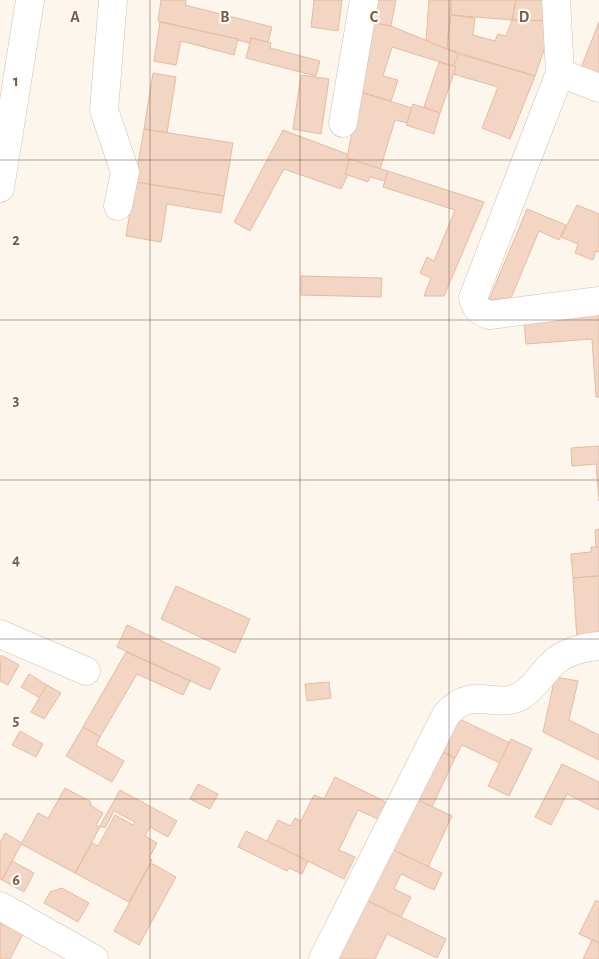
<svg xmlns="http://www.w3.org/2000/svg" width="599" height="959" viewBox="0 0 599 959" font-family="'Alegreya Sans',sans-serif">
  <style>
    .building { fill: #f3d5c3; stroke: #e6bba3 }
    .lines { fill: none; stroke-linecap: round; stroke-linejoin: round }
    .minor-casing { stroke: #d1beb0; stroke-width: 29 }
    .minor { stroke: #fff; stroke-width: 28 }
    .grid { fill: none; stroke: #7a5c4d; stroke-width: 1; stroke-opacity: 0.55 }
    .grid-label { font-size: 16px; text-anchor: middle; font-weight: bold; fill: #7a5c4d; stroke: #fffaf3; stroke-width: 4.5; stroke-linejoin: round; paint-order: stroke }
  </style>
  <rect width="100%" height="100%" fill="#fdf6ec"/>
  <!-- building -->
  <g class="building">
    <path d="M161,0H186L185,5L272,27L268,42L251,38L250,43L158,21Z"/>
    <path d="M314,0H342L338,31L311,27Z"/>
    <path d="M375,0H396L391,26L370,22Z"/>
    <path d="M429,0H451L447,49L426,41Z"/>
    <path d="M451,0H516L512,20L451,15Z"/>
    <path d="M516,0H550L554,21L512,20Z"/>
    <path d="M451,15L475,18L473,35L495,41L498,34L506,36L512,20L554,21L535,76L447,49Z"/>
    <path d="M160,22L238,39L234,55L181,41L176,65L154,61Z"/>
    <path d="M599,22V81L579,73Z"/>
    <path d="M373,23L391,26L459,54L453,66L392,47L383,76L398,80L391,101L360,92Z"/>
    <path d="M251,38L271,43L270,48L320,61L316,76L246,58Z"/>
    <path d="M459,54L535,76L510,139L482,128L498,87L453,74L456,67L453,66Z"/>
    <path d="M439,62L456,67L440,113L424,107Z"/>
    <path d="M153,73L176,77L167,133L144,129Z"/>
    <path d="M301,75L329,79L321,134L293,129Z"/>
    <path d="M360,92L412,108L407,123L395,120L380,169L347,158Z"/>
    <path d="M413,104L440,113L434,134L406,125Z"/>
    <path d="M144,129L233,143L224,196L135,182Z"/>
    <path d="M283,130L347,154V158L350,159L345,174L348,175L341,189L284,169L250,231L234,222Z"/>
    <path d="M350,159L388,171L385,181L370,177L368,182L345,174Z"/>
    <path d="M388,171L484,202L444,296H424L431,278L420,273L427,257L434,261L455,210L383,187Z"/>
    <path d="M135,182L224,196L221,213L167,204L161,242L126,236Z"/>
    <path d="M577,205L599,214V252L596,251L593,260L575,253L578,244L561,237Z"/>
    <path d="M527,209L566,225L559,240L539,231L511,298L489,300Z"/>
    <path d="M301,276L382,278L381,297L301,295Z"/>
    <path d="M599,314V397H596L592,339L526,344L524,320Z"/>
    <path d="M599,446V501L596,464L572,466L571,448Z"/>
    <path d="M599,529V547H596L595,530Z"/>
    <path d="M591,547H599V576L573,578L571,554L591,552Z"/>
    <path d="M599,576V637L577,639L573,578Z"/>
    <path d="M176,586L250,619L235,653L161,619Z"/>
    <path d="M127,625L220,668L210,690L117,647Z"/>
    <path d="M126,652L190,681L183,695L137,674L100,737L83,727Z"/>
    <path d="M1,655L19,665L8,685L0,681Z"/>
    <path d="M29,674L47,685L40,698L21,687Z"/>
    <path d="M555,677L578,681L569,720L599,735V760L543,732Z"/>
    <path d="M329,682L331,698L307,701L305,684Z"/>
    <path d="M47,685L61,693L44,719L31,712Z"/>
    <path d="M453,716L510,743L500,763L462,745L455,758L437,749Z"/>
    <path d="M83,727L100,737L96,745L124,761L112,782L66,756Z"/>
    <path d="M20,731L43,744L36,757L12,745Z"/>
    <path d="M511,739L532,749L509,796L488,786Z"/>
    <path d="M439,750L455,758L432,807L416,799Z"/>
    <path d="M562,764L599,782V810L567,794L551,825L535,817Z"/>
    <path d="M335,777L388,803L380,820L358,810L339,850L355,857L344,879L267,841L278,820L291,826L295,818L301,821L314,795L324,799Z"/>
    <path d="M198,784L218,794L210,809L190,799Z"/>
    <path d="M65,788L91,802L90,805L103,813L96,825L100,827L75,873L21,844L38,813L48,818Z"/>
    <path d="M120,790L177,821L168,837L150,827L145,836L157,843L149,858L152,860L129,902L75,873L92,843L98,846L115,815L133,825L135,822L114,811L105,828L100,826Z"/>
    <path d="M416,799L452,816L428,867L389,848Z"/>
    <path d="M246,831L308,861L302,874L289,868L287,871L238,847Z"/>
    <path d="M5,833L22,843L2,880L0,879V843Z"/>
    <path d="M389,848L442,873L434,890L401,874L394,889L411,897L401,917L364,899Z"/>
    <path d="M12,861L34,873L24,892L2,880Z"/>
    <path d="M151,863L176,877L139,945L114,931Z"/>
    <path d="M62,888L89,903L78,922L44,903L50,892Z"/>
    <path d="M364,899L446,939L437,958L387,934L375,959H335Z"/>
    <path d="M596,900L599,902V943L579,934Z"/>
    <path d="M0,921L23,934L10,959H0Z"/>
    <path d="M592,940L599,943V959H583Z"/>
  </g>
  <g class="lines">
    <defs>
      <g id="minor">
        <path d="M113,0L104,110L125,172L118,206"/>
        <path d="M556,0L560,73L473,298C476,309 480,312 490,315L599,301"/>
        <path d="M560,73L599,88"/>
        <path d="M343,123L364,0"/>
        <path d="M0,188L30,0"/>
        <path d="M0,634L86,671"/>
        <path d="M0,906L94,959"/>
        <path d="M323,959L446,715C472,684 496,710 521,696C534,688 540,677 550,666C562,653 582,647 599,646"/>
      </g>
    </defs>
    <!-- minor casing -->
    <use href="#minor" class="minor-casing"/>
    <!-- minor -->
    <use href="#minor" class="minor"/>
  </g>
  <!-- grid -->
  <path class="grid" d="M150,0V959M300,0V959M449,0V959M0,160H599M0,320H599M0,480H599M0,639H599M0,799H599"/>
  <g class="grid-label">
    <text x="75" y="22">A</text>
    <text x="225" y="22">B</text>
    <text x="374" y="22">C</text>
    <text x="524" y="22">D</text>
    <text x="16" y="86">1</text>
    <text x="16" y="245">2</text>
    <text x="16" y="405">3</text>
    <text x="16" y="565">4</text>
    <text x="16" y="725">5</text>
    <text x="16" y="885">6</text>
  </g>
</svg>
